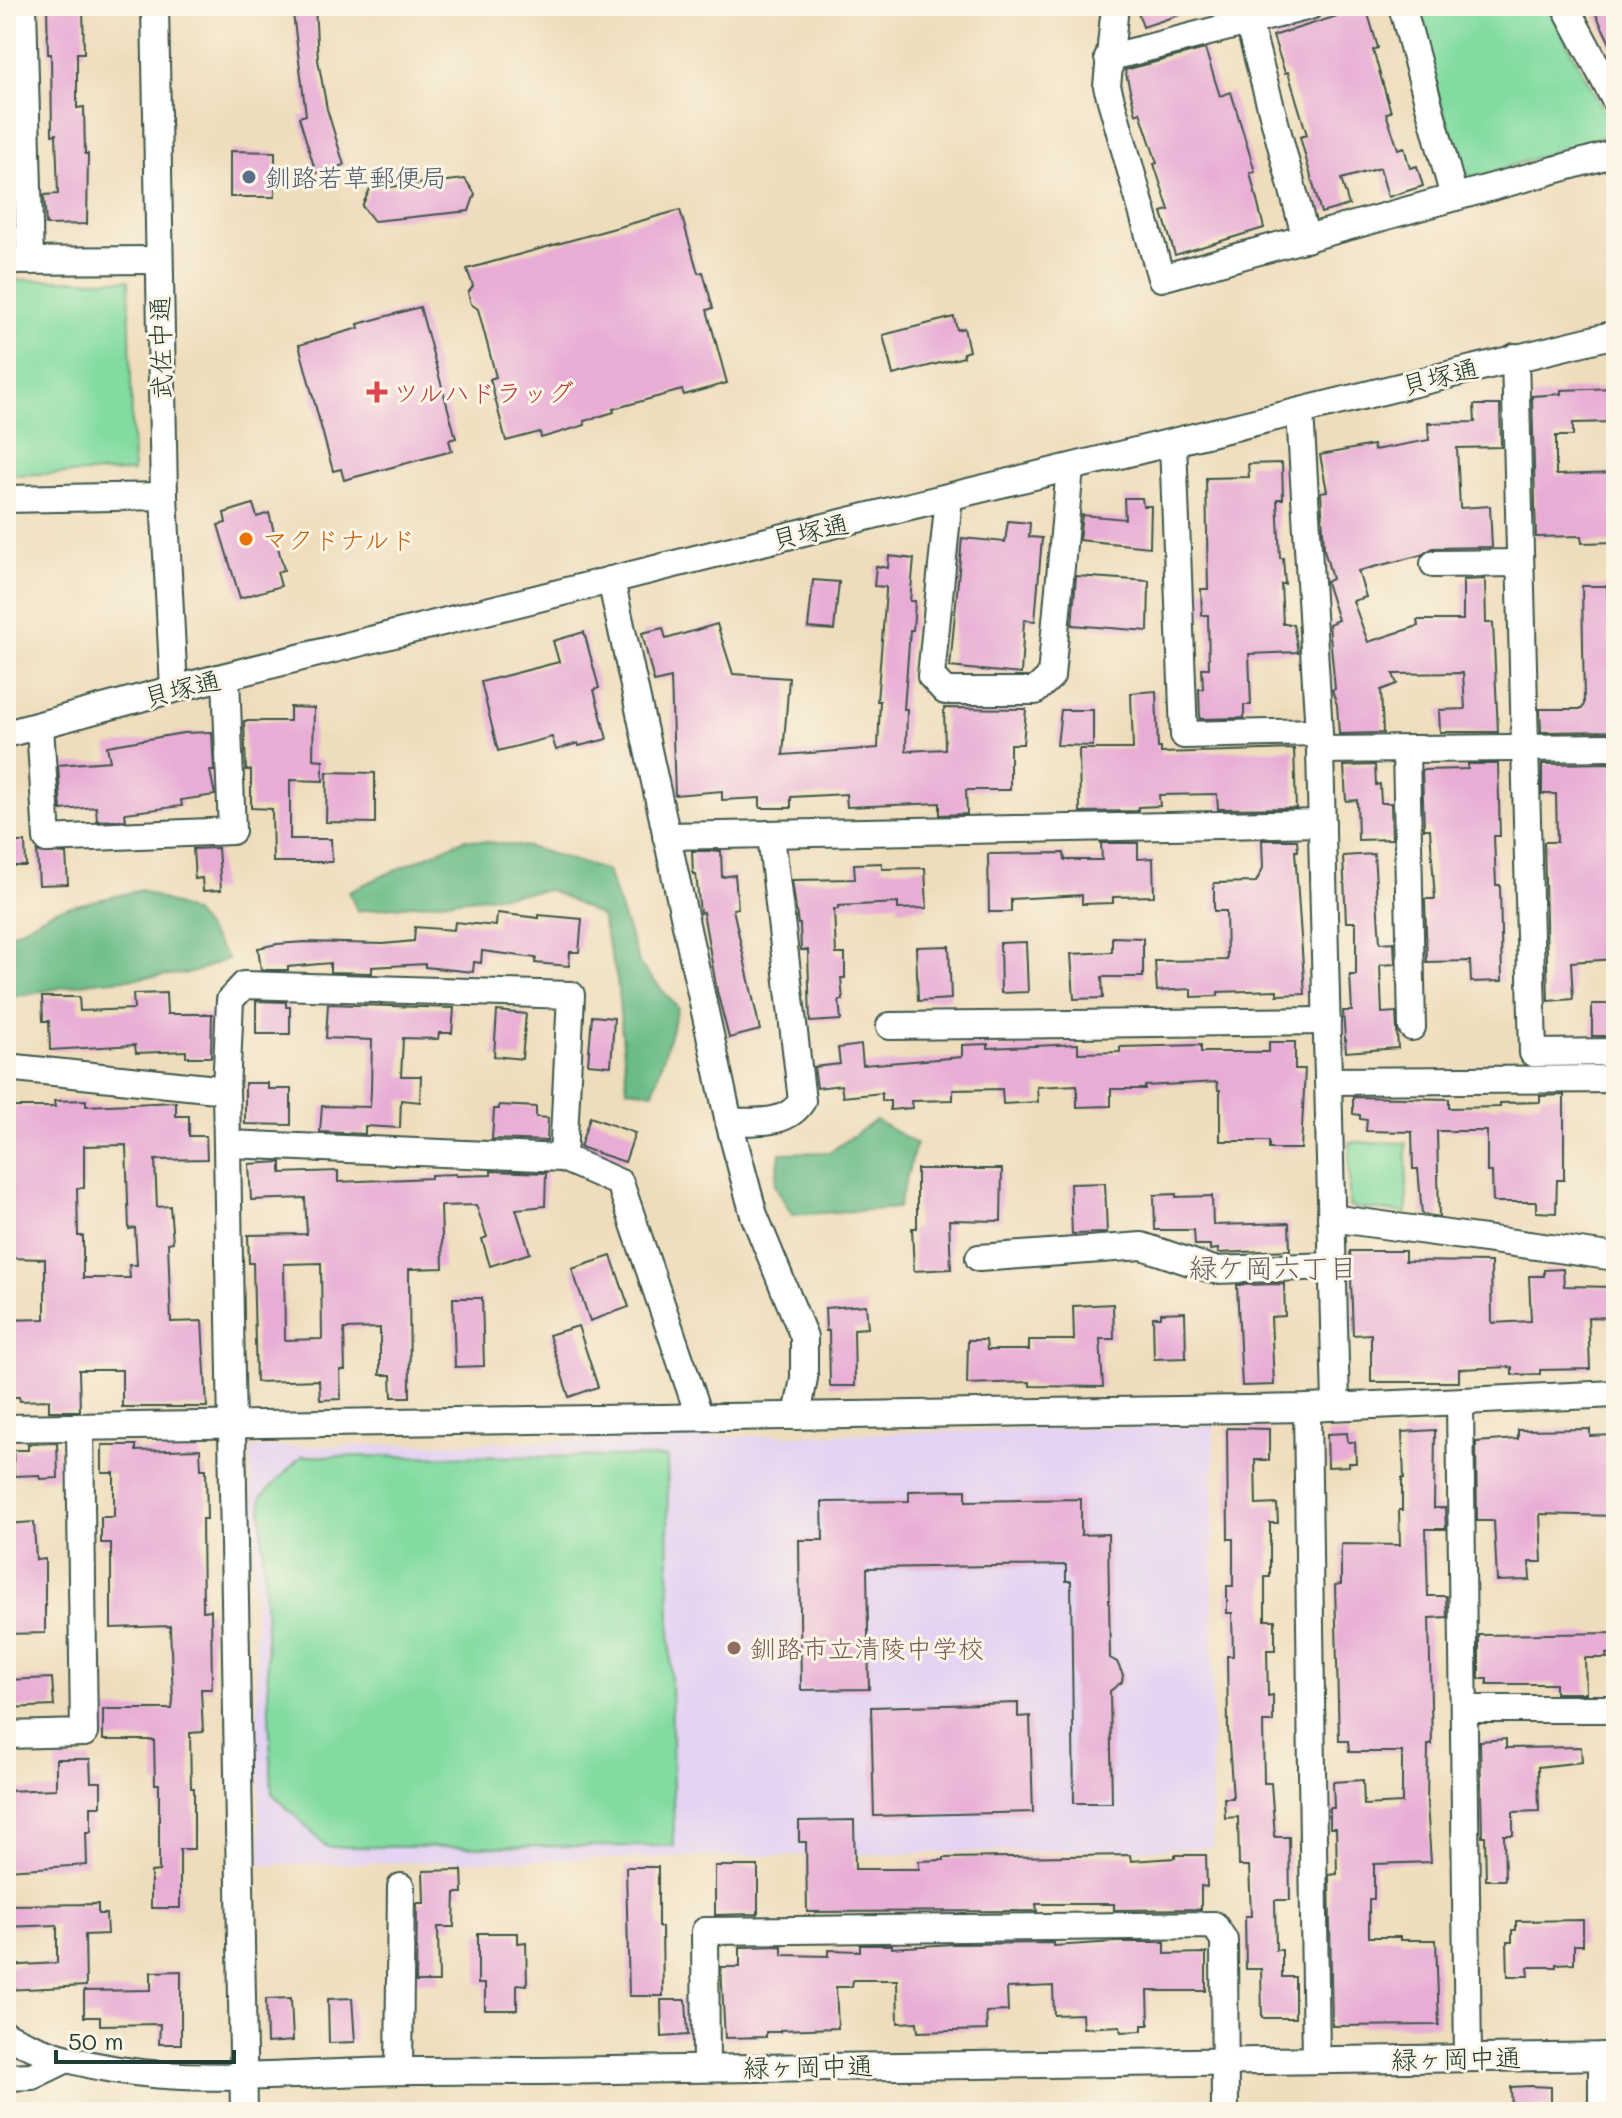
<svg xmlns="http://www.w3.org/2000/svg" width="1622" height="2118" viewBox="0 0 1622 2118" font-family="Mali,'Klee One',sans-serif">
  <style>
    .built { fill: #e4d3f2 }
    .green { fill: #82dba1; stroke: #508c6a; stroke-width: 2 }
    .forest { fill: #69bb87; stroke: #447c5e; stroke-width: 2 }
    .building { fill: #e8add5; fill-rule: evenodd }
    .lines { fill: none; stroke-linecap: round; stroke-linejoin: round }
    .minor-casing { stroke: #3e5548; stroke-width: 30 }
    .minor { stroke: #fff; stroke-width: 26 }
    .service-dot { fill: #5c6f8a; stroke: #fcf5e5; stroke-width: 3 }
    .health-dot { fill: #e0444e; stroke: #fcf5e5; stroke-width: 3 }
    .food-dot { fill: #e8710a; stroke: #fcf5e5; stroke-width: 3 }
    .education-dot { fill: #8d6e63; stroke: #fcf5e5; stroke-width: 3 }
    .labels { text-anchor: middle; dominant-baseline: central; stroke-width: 6; stroke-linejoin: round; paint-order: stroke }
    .service-label { font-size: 26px; fill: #4e5e75; stroke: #fcf5e5; text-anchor: start }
    .street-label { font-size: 26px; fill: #1f3d34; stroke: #fcf5e5 }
    .health-label { font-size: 26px; fill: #be3a42; stroke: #fcf5e5; text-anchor: start }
    .food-label { font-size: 26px; fill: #c56008; stroke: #fcf5e5; text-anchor: start }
    .education-label { font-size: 26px; fill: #785e54; stroke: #fcf5e5; text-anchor: start }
    .neighbourhood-label { font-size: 28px; fill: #65646c; stroke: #fcf5e5 }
  </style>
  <rect width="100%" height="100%" fill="#fcf5e5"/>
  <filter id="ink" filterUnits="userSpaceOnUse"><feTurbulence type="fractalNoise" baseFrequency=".0125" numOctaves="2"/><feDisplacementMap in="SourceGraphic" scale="16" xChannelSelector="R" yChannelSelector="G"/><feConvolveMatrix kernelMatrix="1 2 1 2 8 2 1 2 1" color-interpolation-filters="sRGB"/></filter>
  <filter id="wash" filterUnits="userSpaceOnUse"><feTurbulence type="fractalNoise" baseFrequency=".006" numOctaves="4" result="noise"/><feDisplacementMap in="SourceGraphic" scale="32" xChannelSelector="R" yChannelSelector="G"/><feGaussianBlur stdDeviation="1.8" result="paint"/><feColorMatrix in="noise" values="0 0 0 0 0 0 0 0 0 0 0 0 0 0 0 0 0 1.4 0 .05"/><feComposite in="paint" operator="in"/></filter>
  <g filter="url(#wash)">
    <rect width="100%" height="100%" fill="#eeddbc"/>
    <!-- built -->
    <path class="built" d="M1214,1425L1212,1848L261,1865L251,1448Z"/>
    <!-- green -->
    <g class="green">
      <path d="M1413,6H1547L1610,122L1609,134L1474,178L1462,170L1411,8Z"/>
      <path d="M6,280H129L133,472L6,475Z"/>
      <path d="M1349,1142L1406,1143L1407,1213L1349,1207Z"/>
      <path d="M302,1456L667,1457L674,1846L327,1847L272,1793L261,1497Z"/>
    </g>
    <!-- forest -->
    <g class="forest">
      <path d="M465,839L529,847L607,871L640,965L678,1008L653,1092L627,1089L617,979L601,916L550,890L357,911L349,891Z"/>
      <path d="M141,890L194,913L228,959L192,973L92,982L6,998V937L55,910Z"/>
      <path d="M876,1120L916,1144L898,1208L792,1215L775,1185L780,1153L830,1152Z"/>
    </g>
    <g id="blocks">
      <!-- building -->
      <g class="building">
        <path d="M47,6H83L84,53H77V108L84,107L85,154H88L87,224L46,225L44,195L58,194L56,134L52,135L51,54H48Z"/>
        <path d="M292,6H315L318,60L327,109L344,165L316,173L299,117L306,115Z"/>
        <path d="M1136,6H1194V10L1143,27Z"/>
        <path d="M1592,6H1616V56Z"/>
        <path d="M1366,7L1378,48L1373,50L1391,112L1386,113L1398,149L1404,147L1410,168L1417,166L1423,186L1388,197L1380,168L1341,179L1349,205L1321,213L1300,137L1307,135L1288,72L1285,73L1273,36Z"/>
        <path d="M1205,49L1220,96L1231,92L1255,172L1250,173L1264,228L1175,255L1162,212L1169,210L1154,164L1157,163L1140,112L1136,114L1125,70Z"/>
        <path d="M230,151L275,152V197H230Z"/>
        <path d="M465,179L475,194L469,211L374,221L362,206L370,189Z"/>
        <path d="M680,210L698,273L703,272L713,308L707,310L727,383L684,395L682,390L613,409L614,412L584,421L585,425L541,438L540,432L506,441L490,379L496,377L478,309L471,304L468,293L473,286L467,269Z"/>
        <path d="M420,307L456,438L449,440L452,451L344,480L341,469L333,471L299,345L359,328L358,324Z"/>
        <path d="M954,317L957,330L964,328L969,351L963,353L964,357L893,375L883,335Z"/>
        <path d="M1616,388V422L1573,423V436H1556V475L1616,473V542L1582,543L1581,536L1536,537L1532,396L1561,394V390Z"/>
        <path d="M1474,405H1500L1501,447L1457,448L1460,508L1490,506L1492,547L1433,548L1421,555L1358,571L1366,597L1353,601L1368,642L1418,626L1417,620H1463V580L1485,579L1486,623H1493L1498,732H1440L1439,710L1465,709L1463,673L1393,674L1397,684L1381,690L1383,733L1339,734L1337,705L1332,690L1335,689L1329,624L1338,620L1326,582L1332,579L1324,549L1321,492L1327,491L1320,455L1373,445L1374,450L1429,440L1428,423L1475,422Z"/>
        <path d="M1282,463L1283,499H1277L1280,558H1283L1285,584H1281L1283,624H1293L1298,652L1249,654L1251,705H1244V718L1200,719L1199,689H1203L1202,668H1209L1208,615H1202L1201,589H1208L1206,478L1249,477L1248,464Z"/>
        <path d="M1124,498H1142L1143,506H1151L1150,547L1079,540L1082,515L1125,519Z"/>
        <path d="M253,504L257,517L269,513L284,570L277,572L281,586L240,598L218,525L226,523L224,513Z"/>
        <path d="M1008,521L1030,523L1029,537L1042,538L1035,621L1024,620L1021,674L950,667L962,538L1005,542Z"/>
        <path d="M889,556L914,559L910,601H915L913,630H910L904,709H907L906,751L945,749L944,708L1026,709L1023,744H1010V790H966L967,814L940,815V803L847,807L846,794L791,797V808H760V798L722,800V791L675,795L671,678L654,682L642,633L663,628L666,639L717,624L733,674L789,678L783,755L878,748L880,701H877L886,592V587L874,586L876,566L888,568Z"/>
        <path d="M1076,576L1149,581L1148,631L1072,625Z"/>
        <path d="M813,580L839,582L834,630L808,628Z"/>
        <path d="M1582,586H1607L1611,663H1616V731L1541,732L1540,709H1582L1584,704Z"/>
        <path d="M584,632L599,688L594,690L607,739L579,746L578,743L556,750L552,737L498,751L481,682L559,662L553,641Z"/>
        <path d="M1156,691L1158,748H1161V753L1294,749L1296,808L1218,809L1217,794L1159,795L1160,806L1138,807V811L1080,812L1079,749H1133L1131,693Z"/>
        <path d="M290,707L314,708L313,759L323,760V781L290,780V839H331L332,862H273L272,809L251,808V770H246L244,721H290Z"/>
        <path d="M1061,710H1093V746L1057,745Z"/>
        <path d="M212,732L214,771H210L215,795L181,800L182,806L125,813L126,820L97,821L96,807L61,810L58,765L110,761L107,746L183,733Z"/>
        <path d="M1615,763L1616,918H1613L1616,959L1571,962L1573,999L1548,1001L1544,842H1557L1556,794H1542V764Z"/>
        <path d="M1468,764H1498L1500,836H1494L1496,885H1500L1502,981L1471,982L1470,961L1427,962L1425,899H1435L1430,829H1424L1422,770L1468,769Z"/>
        <path d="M1375,765L1376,785L1380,784L1381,803H1391L1392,839L1358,840L1357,800L1346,801L1344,766Z"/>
        <path d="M327,772L375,773V823L326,822Z"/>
        <path d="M1262,840H1297L1298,851H1295L1305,994L1277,995V990L1218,992V996L1191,997V989L1157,991L1155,961L1227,960L1226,911H1214V883L1256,882L1263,868Z"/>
        <path d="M6,842H25L26,866H6Z"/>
        <path d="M1101,843H1138V859L1153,858L1154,896L1113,897V903L1082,904V895L1011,899V912H989L988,854L1064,853L1065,860H1102Z"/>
        <path d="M218,848L221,890L203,891L202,878L195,879L193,849Z"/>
        <path d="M692,851H721L722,877L735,875L738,908L733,909L760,1030L729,1038L717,991L703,912L700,913L696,874H693Z"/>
        <path d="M37,852L66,854L68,884L39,885Z"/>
        <path d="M1374,854L1380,943L1394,942L1395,964L1380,965L1382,1013L1396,1012L1398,1048L1346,1052L1343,1011H1352L1350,975H1356V922H1346L1343,856Z"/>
        <path d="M882,863V869L925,868L927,908L898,909V903L838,906V909H834L836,954H845V978H841L843,1000H839L841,1020L810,1022L808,950H801L800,924H798L792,880L855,879L854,864Z"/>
        <path d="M497,913L539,918V915L582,919L579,952H570L569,966L535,963L536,958L482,951L481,963L474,962L473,972L425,967V964L372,967V973L330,972V963L288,967V970H261L258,948L277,944L305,942L383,944L414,941L415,927L454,930L455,922L496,926Z"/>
        <path d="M1112,937L1143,938V977H1102L1103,998L1074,999L1071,954L1112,952Z"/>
        <path d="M1026,942L1028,992L1001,993L1000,943Z"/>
        <path d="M949,946L951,999L918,1001L916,947Z"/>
        <path d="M166,993L167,1014H212L211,1057H186V1051L136,1053L135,1045L50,1050L49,1021H43L42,997H79L80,1011L134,1009L133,994Z"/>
        <path d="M256,1001L286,1002V1007H290V1034H256Z"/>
        <path d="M328,1004L454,1008L452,1033H439L438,1039L403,1038L401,1076H421L420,1102L401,1100L400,1128L365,1126V1134L320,1132L322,1106L370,1107L371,1090L372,1040L326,1038Z"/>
        <rect x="1592" y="1004" width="24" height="32"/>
        <path d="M497,1011L526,1014L522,1059L494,1056Z"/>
        <path d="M592,1016L614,1018L611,1066L588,1064Z"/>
        <path d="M1269,1042H1295V1069H1305L1301,1149H1269V1141H1220V1090H1218L1217,1082L1145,1086V1089H1111V1106L1077,1107V1085L1037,1087L1038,1102L1003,1104L1002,1089L953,1090V1100L911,1101L912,1108L890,1110V1101H882V1093L843,1097L841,1085L817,1088L814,1067L840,1064L838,1048L861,1045L863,1065L962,1057V1045L988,1044V1048L1078,1044V1053L1120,1052V1047L1201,1045V1052H1269Z"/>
        <path d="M245,1083H268V1089H291V1125L245,1124Z"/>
        <path d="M1564,1095V1180H1557L1556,1213L1536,1212V1202H1493L1492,1172H1487V1131H1437L1439,1217L1422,1214L1418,1169H1413L1412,1132L1366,1131L1367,1120L1360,1119V1115L1353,1114V1097L1449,1099V1108L1500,1107V1103L1540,1102V1096Z"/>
        <path d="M86,1100V1106L176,1102V1116H189V1136H206L207,1159L155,1160L157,1207L170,1206L173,1242L168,1243L171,1322L202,1321L207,1407H122V1370H79L80,1411H49V1400L20,1401L19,1397H6V1320L45,1319V1259L6,1258V1107H55L54,1101ZM126,1145L129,1229L135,1228L137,1265H129L130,1278H83V1236H78L77,1188H84V1146Z"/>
        <path d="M499,1105L536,1107V1117L548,1118L547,1141L492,1139L494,1109H499Z"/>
        <path d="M590,1117L635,1133L625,1162L580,1147Z"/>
        <path d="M281,1162V1173L338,1171V1182L431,1178V1175L456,1174V1176L491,1175V1171L546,1173L545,1206L516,1209L530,1253L490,1266L482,1239L487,1237L476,1205L441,1206L443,1268L409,1269L410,1397H392L391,1375H380V1328L344,1329L345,1370H340L341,1399L320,1400L319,1380L256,1382L253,1263H249L248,1235L307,1234L305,1198L251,1200L249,1164ZM321,1263L322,1339L285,1340L284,1264Z"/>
        <path d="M917,1169H1002L1001,1221L949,1220L951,1269L914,1271L912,1228H917Z"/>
        <path d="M1105,1183L1107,1233L1072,1234L1070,1184Z"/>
        <path d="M1176,1194V1197L1212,1196L1213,1225L1289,1223L1290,1250L1218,1253V1249L1210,1250V1245H1195L1194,1230H1155L1154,1195Z"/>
        <path d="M1350,1251H1405V1261L1491,1262L1492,1323L1531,1321L1529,1276H1544V1270L1563,1269L1564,1286L1616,1287V1318L1588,1317L1590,1369L1540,1370V1374L1512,1375V1367L1459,1369V1382H1371V1334L1353,1335Z"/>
        <path d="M611,1256L629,1307L590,1321L572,1269Z"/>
        <path d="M1284,1284L1285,1316L1271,1317L1274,1385L1242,1386L1237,1285Z"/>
        <path d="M453,1298H482L484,1366L455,1367Z"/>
        <path d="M1113,1304L1114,1339H1100L1103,1387L1030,1386V1382L967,1384L968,1340H986L987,1350H1029V1340H1074L1073,1306Z"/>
        <path d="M866,1305L868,1328L854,1329L855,1386H830L829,1331H826L825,1308Z"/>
        <path d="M1185,1312L1186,1358L1154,1359L1153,1317H1161V1313Z"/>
        <path d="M578,1326L598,1387L569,1397L549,1335Z"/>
        <path d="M1227,1428L1269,1429V1460H1255L1256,1505L1277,1504L1278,1523H1270V1577H1265V1620H1275V1650H1267L1268,1696L1273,1695V1722H1263L1264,1783H1271L1275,1837H1289L1290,1900H1275L1276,1950H1282V1977H1295V2018H1262L1261,1969H1246L1245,1916H1251L1249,1866H1239L1238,1817L1225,1818L1224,1798H1233L1228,1730L1227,1656H1233L1232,1613H1227V1586H1233V1539H1228Z"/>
        <path d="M1590,1429V1436L1616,1435V1516L1540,1514L1542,1562H1529L1530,1580L1497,1581L1494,1521H1477L1476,1442L1518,1439V1430Z"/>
        <path d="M1435,1430L1434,1508H1445L1446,1529H1426L1428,1596H1446L1447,1617L1429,1618L1432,1745H1428L1427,1803L1431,1862L1374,1864V1899H1369V1937H1400V1940H1436L1439,2025L1332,2026L1329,1875L1337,1874L1336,1828H1330V1808H1334L1333,1782L1363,1780L1364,1805L1402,1803V1752H1349L1348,1741H1339L1335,1585L1341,1584V1544L1400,1545L1399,1510H1402V1478H1404L1402,1432Z"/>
        <path d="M1347,1433L1348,1442H1355L1356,1463H1349V1466L1328,1467L1327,1434Z"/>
        <path d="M57,1443L58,1478L40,1479L39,1475L14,1476L13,1450H28V1444Z"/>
        <path d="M102,1445H136V1451L200,1449L201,1469H206L207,1519H202L203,1611L211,1610L212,1689H201L203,1732L190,1733L191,1788H194V1849H180V1908H151V1872L159,1871V1784H155L154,1740H103V1709H172L173,1700L170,1626L111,1628V1543H101V1517H114V1473H102Z"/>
        <path d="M966,1490V1501L1081,1499V1535L1108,1534L1110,1658L1117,1662L1123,1675L1122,1682L1110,1691L1112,1803H1074L1071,1581H1066V1565L867,1568L869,1689L801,1690L799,1540H823L822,1502L909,1501V1491Z"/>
        <path d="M34,1522L36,1560L45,1559V1633L6,1634V1602H11L6,1524Z"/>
        <path d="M1616,1633V1653L1606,1654L1607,1658H1585L1586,1693H1555V1684H1487V1679H1479V1635Z"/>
        <path d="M52,1678L54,1706L7,1708L6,1680Z"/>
        <path d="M1018,1703V1717L1030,1716L1033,1812L874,1816L871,1707Z"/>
        <path d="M1506,1739V1748L1581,1747L1582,1762L1538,1767L1539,1811L1513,1812V1835H1504L1505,1880H1486L1485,1836H1482L1480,1741Z"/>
        <path d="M56,1759H90L91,1782H101V1806H91V1832H86L87,1865L6,1870V1791L56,1789Z"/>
        <path d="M854,1820L855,1869H919V1861L944,1860V1858L1130,1855L1131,1861L1175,1858V1855H1206L1207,1887L1201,1886V1909L1114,1910V1904H1036L1037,1911L807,1912L806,1842H799V1821Z"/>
        <path d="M715,1866H758V1914L715,1915Z"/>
        <path d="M626,1867H658V1927H662L663,1996H629Z"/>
        <path d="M462,1870L463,1893H455L454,1927H438L439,1982H416L417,1903H424L423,1871Z"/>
        <path d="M98,1904V1914H106L107,1934L85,1935L86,1986L6,1990V1966L57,1963V1925L6,1927V1905Z"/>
        <path d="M1583,1920V1945H1574V1963L1556,1964V1967H1528L1529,1976H1508L1507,1942H1512V1930H1516V1921Z"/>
        <path d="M478,1933H518V1943L526,1942L527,1985L517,1984V2010H485V1984H478Z"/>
        <path d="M1116,1942H1165V1954L1206,1953V1991H1148L1149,2025H1142V2031L1121,2032L1120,2026L1083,2028L1082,2014L1054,2015L1053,1986L1007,1988L1008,2011L986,2012L987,2030L918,2032L917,2022L898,2023L897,1980H853L852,1987H836L838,2028L780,2030V2032H766V2037L725,2038L721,1967H740V1947L782,1946V1955L829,1956V1950L860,1951V1945H892V1948L952,1944L1054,1943V1946Z"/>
        <path d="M181,1971V2044H159L160,2024L100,2025V2017H84V1991L151,1990V1972Z"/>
        <path d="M291,1998L293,2041L267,2043L266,1999Z"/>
        <path d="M352,1998L355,2042L329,2043L328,1999Z"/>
        <path d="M661,2000H686L688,2035L662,2037Z"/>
        <path d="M1531,2086L1551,2087V2106H1532V2112H1512L1511,2087Z"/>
      </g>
    </g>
  </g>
  <g filter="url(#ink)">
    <use href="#blocks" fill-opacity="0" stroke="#3e5548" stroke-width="2"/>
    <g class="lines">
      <defs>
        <g id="minor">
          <path d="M23,6L30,261"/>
          <path d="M155,6L164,496L174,689"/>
          <path d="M1115,6L1107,86L1161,278L1616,153"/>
          <path d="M1402,6L1454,197"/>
          <path d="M1565,6L1616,102"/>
          <path d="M1248,21L1306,239"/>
          <path d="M1108,58L1310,6"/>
          <path d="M6,261L158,260"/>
          <path d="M1515,357L1533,1053L1616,1052"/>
          <path d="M1300,412L1320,750L1336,1406"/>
          <path d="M1173,443L1184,735L1318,732"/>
          <path d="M949,497L931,676L945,691H1035L1051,676L1070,468"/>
          <path d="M6,499L164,496"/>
          <path d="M1434,564L1519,563"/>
          <path d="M611,580L729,1122L754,1215L804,1337V1378L797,1416"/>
          <path d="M40,726L47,839L232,831L226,678"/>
          <path d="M6,734L174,689L763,542L1616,334"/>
          <path d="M1320,750L1616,747"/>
          <path d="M1406,750L1412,1027"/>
          <path d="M666,836L1322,823"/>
          <path d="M890,1026L1327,1021"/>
          <path d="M6,1067L226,1090"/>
          <path d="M1328,1081L1616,1079"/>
          <path d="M729,1122C756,1121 786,1126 802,1101L771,835"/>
          <path d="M228,1144L563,1158"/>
          <path d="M1331,1218L1616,1257"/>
          <path d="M979,1258L1142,1246L1214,1270L1332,1266"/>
          <path d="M1460,1403L1468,2058"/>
          <path d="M1307,1408L1316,2060"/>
          <path d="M6,1428L1307,1408L1616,1394"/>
          <path d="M1464,1709H1616"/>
          <path d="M6,1735L84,1733L80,1428"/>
          <path d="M6,2035C115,2091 246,2076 364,2072C423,2070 481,2071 540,2071L1616,2056"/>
          <path d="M706,2068L705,1931L1214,1925L1224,1940L1225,2112"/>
          <path d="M399,2070L401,1887"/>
          <path d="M6,2077L32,2076L67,2059"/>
          <path d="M244,2112L226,1090L230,1000L244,985L571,995L563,1158L620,1183L699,1415"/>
          <path d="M1602,2112V2056"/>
        </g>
      </defs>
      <!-- minor casing -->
      <use href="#minor" class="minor-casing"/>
      <!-- minor -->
      <use href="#minor" class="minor"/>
    </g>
  </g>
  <!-- markers -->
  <circle class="service-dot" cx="249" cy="177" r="8"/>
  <path class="health-dot" d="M373 380h8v8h8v8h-8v8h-8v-8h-8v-8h8z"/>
  <circle class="food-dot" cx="246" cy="539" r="8"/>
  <circle class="education-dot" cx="734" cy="1648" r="8"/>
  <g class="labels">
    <!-- service labels -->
    <g class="service-label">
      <text x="265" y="177">釧路若草郵便局</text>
    </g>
    <!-- street labels -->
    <g class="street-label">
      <text transform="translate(160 348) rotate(-91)">武佐中通</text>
      <text transform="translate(1440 376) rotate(-14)">貝塚通</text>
      <text transform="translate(810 531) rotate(-13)">貝塚通</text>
      <text transform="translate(182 688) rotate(-14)">貝塚通</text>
      <text transform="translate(1456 2058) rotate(-1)">緑ヶ岡中通</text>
      <text transform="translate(808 2066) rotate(-1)">緑ヶ岡中通</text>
    </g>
    <!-- health labels -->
    <g class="health-label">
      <text x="393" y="392">ツルハドラッグ</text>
    </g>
    <!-- food labels -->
    <g class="food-label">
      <text x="262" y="539">マクドナルド</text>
    </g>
    <!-- education labels -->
    <g class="education-label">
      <text x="750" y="1648">釧路市立清陵中学校</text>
    </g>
    <!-- neighbourhood labels -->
    <g class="neighbourhood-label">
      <text x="1273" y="1267">緑ケ岡六丁目</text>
    </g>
  </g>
  <!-- margin -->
  <rect width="1622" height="2118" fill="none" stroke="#fcf5e5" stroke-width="32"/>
  <!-- scale -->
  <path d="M56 2050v12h178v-12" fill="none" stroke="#1f3d34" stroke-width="4"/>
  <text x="68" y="2050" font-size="24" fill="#1f3d34" stroke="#fcf5e5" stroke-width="6" paint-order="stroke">50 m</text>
</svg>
